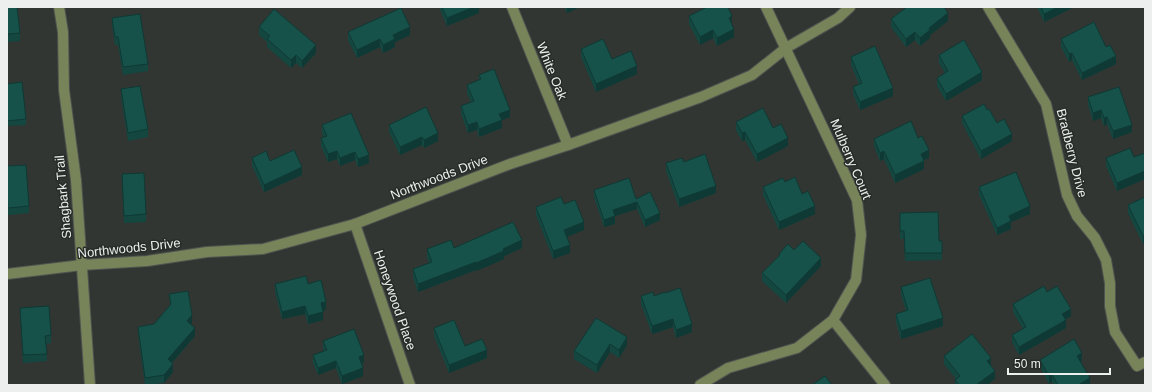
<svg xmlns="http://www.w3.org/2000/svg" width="1152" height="392" viewBox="0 0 1152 392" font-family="Helvetica,sans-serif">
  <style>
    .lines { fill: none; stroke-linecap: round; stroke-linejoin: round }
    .minor-casing { stroke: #4f5450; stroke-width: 12 }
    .minor { stroke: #778359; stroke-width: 10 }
    .wall { fill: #134740 }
    .shaded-wall { fill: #0f3934 }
    .building { fill: #16524a; stroke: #0f3934 }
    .labels { text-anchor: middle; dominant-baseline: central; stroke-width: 3; stroke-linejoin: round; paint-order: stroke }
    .street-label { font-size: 13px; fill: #ecefed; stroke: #272c28 }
  </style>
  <rect width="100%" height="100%" fill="#313632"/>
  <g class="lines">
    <defs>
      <g id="minor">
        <path d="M59,7L63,32L64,90L76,180L90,385"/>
        <path d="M512,7L568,145"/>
        <path d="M988,7L1046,104L1067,195L1077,216L1095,238L1106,260L1110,283V306L1115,332L1137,366L1145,362"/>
        <path d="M355,224L410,385"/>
        <path d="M7,274L82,265L147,261L207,252L263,249L355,224L510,164L568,145L701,97L752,75L786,48L838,18L850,7"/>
        <path d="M833,320L885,385"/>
        <path d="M700,385L728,368L797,348L833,320L856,280L861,235L857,200L766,7"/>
      </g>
    </defs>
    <!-- minor casing -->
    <use href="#minor" class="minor-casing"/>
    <!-- minor -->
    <use href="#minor" class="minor"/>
  </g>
  <!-- wall -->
  <g class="wall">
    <path d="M7,7L20,33V41L7,42Z"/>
    <path d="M439,7H479V13L447,26Z"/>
    <path d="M564,7H580L567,13Z"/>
    <path d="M1037,7H1074L1044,22Z"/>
    <path d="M689,16L732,24L734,37L717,46L713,38L700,45L689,24Z"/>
    <path d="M112,18L148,64V71L123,75L118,45H115L112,26Z"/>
    <path d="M891,19L948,21L930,35V38L920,46L915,40L906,47L891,27Z"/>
    <path d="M259,27L316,53L302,68L296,63L291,68L267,47V42L259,35Z"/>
    <path d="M348,32L410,35L395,42V47L383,53L380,47L357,58L348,40Z"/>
    <path d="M1061,39L1106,47L1116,64L1082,80L1072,60L1069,62L1061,47Z"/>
    <path d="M581,49L612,59L637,74L596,92L581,57Z"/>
    <path d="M939,55L982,80L946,101L937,86V78L945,73L939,63Z"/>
    <path d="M851,57L893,96L860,110L853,94V87L859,84L851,65Z"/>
    <path d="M479,75L510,117L502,120V128L479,137L477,130L468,133L461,114V106L471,102L467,93V85L479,80Z"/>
    <path d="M7,84L26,119V125L7,126Z"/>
    <path d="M121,89L148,129V137L128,141L121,97Z"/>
    <path d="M1088,97L1132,132L1113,139L1107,124L1104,126L1101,118L1093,121L1088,105Z"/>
    <path d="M987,110L1012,141L981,159L962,123V116Z"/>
    <path d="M736,122L773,128L788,146L757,162L745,140L742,141L736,130Z"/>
    <path d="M322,125L369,163L358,167L355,160L340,166L337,159L328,162L321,146V138L324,137L322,133Z"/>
    <path d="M389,125L438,141L424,148L422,145L400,155L389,132Z"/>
    <path d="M874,139L929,158L924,160V169L895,183L884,159L880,161L874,146Z"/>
    <path d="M1145,153V179L1117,191L1106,166V158L1134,157Z"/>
    <path d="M252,158L270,161L302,175L264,192L252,166Z"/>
    <path d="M684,162L716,193L679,207L666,171V163Z"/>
    <path d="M7,166L29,206V213L8,215L7,200Z"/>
    <path d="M122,174L146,214V222L124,223Z"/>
    <path d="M785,182L802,194L815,214L779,230L763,195V187Z"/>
    <path d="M979,187L1030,214L1011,222V229L997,235L979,195Z"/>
    <path d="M594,190L636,199L660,220L645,227L637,209L615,216V224L604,227L594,197Z"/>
    <path d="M1145,197V243L1143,244L1128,213V205Z"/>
    <path d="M564,204L584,230L566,237L570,253L553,259L536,215V207Z"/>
    <path d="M900,213L939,241H942V260L905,261L904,239H900Z"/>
    <path d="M522,248L504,256V259L476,271V270L418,292L413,277V269L429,263L427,257V249Z"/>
    <path d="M794,250L821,266L786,303L762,281V273L779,256V254Z"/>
    <path d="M275,284H308L326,310L323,311V320L308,324L305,314L282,319L275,292Z"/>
    <path d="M901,287L943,326L901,339L896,322V314L906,311L901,295Z"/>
    <path d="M1047,292L1071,316L1065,320L1066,328L1019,355L1012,342V335L1023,329L1013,312V304Z"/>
    <path d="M665,293L692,332L676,338L673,327L652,334L641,304V296H654Z"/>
    <path d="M169,294L192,323L191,324L195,336L172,363L173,372L164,383L145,385L138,334V327L154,324L170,305Z"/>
    <path d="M20,308L51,335V343L46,344L47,361L23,363Z"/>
    <path d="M434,328L465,346L487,358L449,373L434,336Z"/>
    <path d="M627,337V345L619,358L610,352L597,373L574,359V351Z"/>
    <path d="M323,341L364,363L362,364L363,376L342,384L336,368L318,375L313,363V355L324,351L323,348Z"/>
    <path d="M944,356L991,366L995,379L987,385H955V380L956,379L944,364Z"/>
    <path d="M1040,360L1082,361L1081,362L1090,385H1054L1052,382L1049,384L1040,367Z"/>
  </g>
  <!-- shaded-wall -->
  <g class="shaded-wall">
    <path d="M474,7H479V13L447,26V18Z"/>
    <path d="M567,7H580L567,13Z"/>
    <path d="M1058,7H1074L1044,22V14Z"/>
    <path d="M948,13V21L930,35V38L920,46V38L929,28Z"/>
    <path d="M732,16V24L729,18Z"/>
    <path d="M410,27V35L395,42V47L383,53V45L393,35Z"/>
    <path d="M734,29V37L717,46V38Z"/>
    <path d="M713,30V38L700,45V37Z"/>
    <path d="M915,32V40L906,47V39Z"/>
    <path d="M380,39V47L357,58V50Z"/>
    <path d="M316,45V53L302,68V61Z"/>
    <path d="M1072,53V60L1069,62V54Z"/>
    <path d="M296,55V63L291,68V60Z"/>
    <path d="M1116,56V64L1082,80V73Z"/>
    <path d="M637,66V74L596,92V84Z"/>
    <path d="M982,72V80L946,101V94Z"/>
    <path d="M893,88V96L860,110V102Z"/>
    <path d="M510,110V117L502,120V128L479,137V129L499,114Z"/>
    <path d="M1101,110V118L1093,121V113Z"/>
    <path d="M1107,117V124L1104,126V118Z"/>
    <path d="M477,122V130L468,133V125Z"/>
    <path d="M1132,125V132L1113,139V131Z"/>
    <path d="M745,132V140L742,141V133Z"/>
    <path d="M438,133V141L424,148V140Z"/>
    <path d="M1012,134V141L981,159V151Z"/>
    <path d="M422,137V145L400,155V147Z"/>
    <path d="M788,138V146L757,162V154Z"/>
    <path d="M929,150V158L921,161V154Z"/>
    <path d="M337,151V159L328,162V154Z"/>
    <path d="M884,151V159L880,161V153Z"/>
    <path d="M355,152V160L340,166V158Z"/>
    <path d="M369,155V163L358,167V159Z"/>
    <path d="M924,161V169L895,183V175Z"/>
    <path d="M302,167V175L264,192V185Z"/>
    <path d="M1145,171V179L1117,191V183Z"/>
    <path d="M716,186V193L679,207V199Z"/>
    <path d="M637,202V209L615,216V224L604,227V220L613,210Z"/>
    <path d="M815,206V214L779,230V222Z"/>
    <path d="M1030,206V214L1011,222V229L997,235V228L1009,216Z"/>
    <path d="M660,213V220L645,227V220Z"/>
    <path d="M584,222V230L564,238V230Z"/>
    <path d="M1145,235V243L1143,244V236Z"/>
    <path d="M522,240V248L504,256V259L476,271V263L503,249Z"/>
    <path d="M570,245V253L553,259V251Z"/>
    <path d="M821,258V266L786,303V295Z"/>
    <path d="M476,262V270L418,292V284Z"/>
    <path d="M326,302V310L321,311V303Z"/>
    <path d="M305,306V314L282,319V312Z"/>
    <path d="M1071,309V316L1062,321V314Z"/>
    <path d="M323,312V320L308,324V316Z"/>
    <path d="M192,315V323L187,328V321Z"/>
    <path d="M943,318V326L901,339V331Z"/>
    <path d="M673,319V327L652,334V326Z"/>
    <path d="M1066,320V328L1019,355V347Z"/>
    <path d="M692,324V332L676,338V330Z"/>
    <path d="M195,328V336L168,367V359Z"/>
    <path d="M627,337V345L619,358V350Z"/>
    <path d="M610,344V352L597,373V365Z"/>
    <path d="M487,350V358L449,373V365Z"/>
    <path d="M1082,353V361L1077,364V356Z"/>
    <path d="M364,355V363L359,364V357Z"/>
    <path d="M991,358V366L987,361Z"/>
    <path d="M336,361V368L318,375V368Z"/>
    <path d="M173,364V372L164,383V375Z"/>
    <path d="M363,368V376L342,384V376Z"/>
    <path d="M995,371V379L987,385H976Z"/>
    <path d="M1052,374V382L1049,384V376Z"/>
    <path d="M1090,378V385H1078Z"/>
  </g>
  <!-- building -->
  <g class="building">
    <path d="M7,7H17L20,33L7,34Z"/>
    <path d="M442,7H474L447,18Z"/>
    <path d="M707,7H728L732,16L729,18L734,29L717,38L713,30L700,37L689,16Z"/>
    <path d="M907,7H944L948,13L929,28L930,30L920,38L915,32L906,39L891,19Z"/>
    <path d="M1041,7H1058L1044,14Z"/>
    <path d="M401,8L410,27L393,35L395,39L383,45L380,39L357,50L348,32Z"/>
    <path d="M274,9L316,45L302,61L296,55L291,60L267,39L270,36L259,27Z"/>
    <path d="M140,14L148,64L123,67L118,37H115L112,18Z"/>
    <path d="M1094,22L1106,47L1110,45L1116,56L1082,73L1072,53L1069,54L1061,39Z"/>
    <path d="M603,39L612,59L631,51L637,66L596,84L581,49Z"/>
    <path d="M964,40L982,72L946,94L937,78L948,71L939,55Z"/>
    <path d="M875,46L893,88L860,102L853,87L862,83L851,57Z"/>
    <path d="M494,69L510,110L499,114L502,120L479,129L477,122L468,125L461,106L474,101L467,85L481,79L479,75Z"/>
    <path d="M22,82L26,119L7,121V84Z"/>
    <path d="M140,86L148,129L128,133L121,89Z"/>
    <path d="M1119,87L1132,125L1113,131L1107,117L1104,118L1101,110L1093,113L1088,97Z"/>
    <path d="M984,104L987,110L989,109L997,123L1004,119L1012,134L981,151L962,116Z"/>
    <path d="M426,107L438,133L424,140L422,137L400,147L389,125Z"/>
    <path d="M763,108L773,128L781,124L788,138L757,154L745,132L742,133L736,122Z"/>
    <path d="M351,113L369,155L358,159L355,152L340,158L337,151L328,154L321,138L327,136L322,125Z"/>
    <path d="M911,121L918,138L922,136L929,150L921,154L924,161L895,175L884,151L880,153L874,139Z"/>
    <path d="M1130,148L1134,157L1145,153V171L1117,183L1106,158Z"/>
    <path d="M294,150L302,167L264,185L252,158L266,151L270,161Z"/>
    <path d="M705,154L716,186L679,199L666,163L682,158L684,162Z"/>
    <path d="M26,165L29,206L8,208L7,192V166Z"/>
    <path d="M1016,172L1030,206L1009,216L1011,221L997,228L979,187Z"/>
    <path d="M144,173L146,214L124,216L122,174Z"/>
    <path d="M795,177L802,194L808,191L815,206L779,222L763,187L783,178L785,182Z"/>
    <path d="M629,178L636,199L650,192L660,213L645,220L637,202L613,210L615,216L604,220L594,190Z"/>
    <path d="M561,197L564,204L575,200L584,222L564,230L570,245L553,251L536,207Z"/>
    <path d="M1145,197V235L1143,236L1128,205Z"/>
    <path d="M938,212L939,241H942V253H905L904,231H900V213Z"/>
    <path d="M513,222L522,240L503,249L504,251L476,263V262L418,284L413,269L432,262L427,249L451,240L454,248Z"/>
    <path d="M803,241L821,258L786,295L762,273L780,255L779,254L788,244L794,250Z"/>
    <path d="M306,276L308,284L321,280L326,302L321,303L323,312L308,316L305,306L282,312L275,284Z"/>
    <path d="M930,278L943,318L901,331L896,314L908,310L901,287Z"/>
    <path d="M1044,286L1047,292L1057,286L1071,309L1062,314L1066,320L1019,347L1012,335L1026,327L1013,304Z"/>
    <path d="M680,288L692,324L676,330L673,319L652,326L641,296L653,292L654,296L665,292V293Z"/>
    <path d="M188,291L192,315L187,321L195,328L168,359L173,364L164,375L145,378L138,327L154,324L171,304L169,294Z"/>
    <path d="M49,306L51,335L45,336L47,354L23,355L20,308Z"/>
    <path d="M596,318L627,337L619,350L610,344L597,365L574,351Z"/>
    <path d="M454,320L465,346L482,339L487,350L449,365L434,328Z"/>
    <path d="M354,329L364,355L359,357L363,368L342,376L336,361L318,368L313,355L327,350L323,341Z"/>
    <path d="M972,334L991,358L987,361L995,371L976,385H959L955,380L960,376L944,356Z"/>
    <path d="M1074,339L1082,353L1077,356L1090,378L1078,385H1058L1052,374L1049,376L1040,360Z"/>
    <path d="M825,376L832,385H812Z"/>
  </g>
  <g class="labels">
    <!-- street labels -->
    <g class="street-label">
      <text transform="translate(552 71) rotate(68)">White Oak</text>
      <text transform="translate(1072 153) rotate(76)">Bradberry Drive</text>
      <text transform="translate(851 159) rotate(67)">Mulberry Court</text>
      <text transform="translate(439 177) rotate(-21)">Northwoods Drive</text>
      <text transform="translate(63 197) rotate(-95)">Shagbark Trail</text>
      <text transform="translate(129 248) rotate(-6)">Northwoods Drive</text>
      <text transform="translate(395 300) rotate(71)">Honeywood Place</text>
    </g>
  </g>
  <!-- border -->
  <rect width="1152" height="392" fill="none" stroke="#ecefed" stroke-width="16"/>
  <!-- scale -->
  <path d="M1008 368v6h102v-6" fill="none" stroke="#ecefed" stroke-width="2"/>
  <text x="1014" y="368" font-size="12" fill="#ecefed" stroke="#272c28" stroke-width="3" paint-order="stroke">50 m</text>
</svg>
